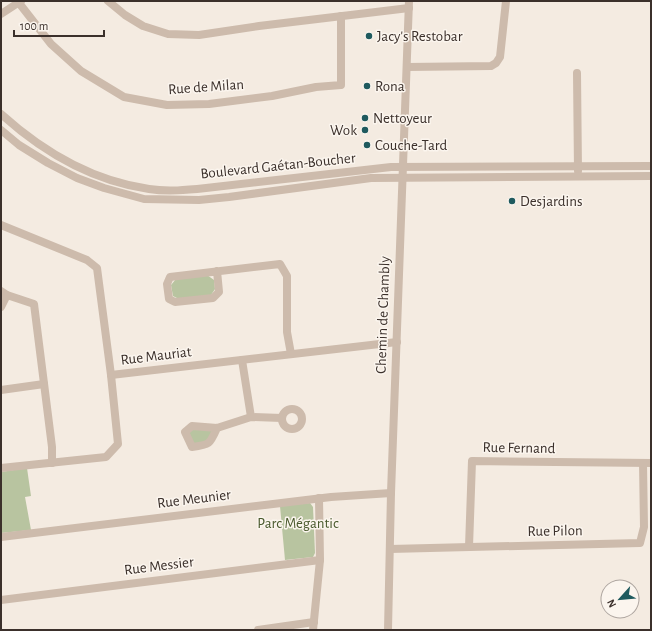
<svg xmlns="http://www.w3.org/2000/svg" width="652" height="631" viewBox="0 0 652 631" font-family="'Alegreya Sans',sans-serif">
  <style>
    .green { fill: #b8c4a0 }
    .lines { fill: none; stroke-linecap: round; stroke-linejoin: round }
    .minor { stroke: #cdbbac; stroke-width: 8 }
    .poi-dot { fill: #1f5a5e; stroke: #fbf5ee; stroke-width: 1.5 }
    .labels { text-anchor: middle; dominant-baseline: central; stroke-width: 3; stroke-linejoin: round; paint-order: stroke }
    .poi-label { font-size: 15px; fill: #3b302b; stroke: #fbf5ee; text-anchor: start }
    .street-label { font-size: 15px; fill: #3b302b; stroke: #fbf5ee }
    .park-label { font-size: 15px; fill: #4a5a2e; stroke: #fbf5ee }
  </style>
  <rect width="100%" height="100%" fill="#f4ebe1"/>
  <!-- green -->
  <g class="green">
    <path d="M207,275L214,280L215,289L211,295L179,299L173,296L171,285L176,279Z"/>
    <path d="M193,428L215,429L210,440L193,446L187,432Z"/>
    <path d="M27,468L31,496L25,497L31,530L1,533V472Z"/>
    <path d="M310,503L313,507L315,553L313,557L285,560L280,506Z"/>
  </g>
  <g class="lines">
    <!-- minor -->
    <g class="minor">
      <path d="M108,1L125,15L143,26L168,34L199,35L259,26L409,8"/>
      <path d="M19,3L51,44L81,71L124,97L167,105L209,104L272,96L316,87L341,85V16"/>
      <path d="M1,14L21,1"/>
      <path d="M407,67L491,66L496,63L500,57L506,1"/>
      <path d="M577,73L578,171"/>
      <path d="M1,114C42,151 93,181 149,189C168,192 187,190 206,188L391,167L651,166"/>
      <path d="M1,130L19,145L48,163L77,178L104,188L144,199L199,200L229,197L371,178L651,176"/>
      <path d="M1,225L87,260L97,268L111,375L118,444L106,457L1,468"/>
      <path d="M217,271L219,292L213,298L175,302L169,299L167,284L170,277L280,264L287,276V332L291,354"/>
      <path d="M1,291L7,295L34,304L52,447V463"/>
      <path d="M1,307L7,295"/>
      <path d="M242,360L251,417"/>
      <path d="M111,375L397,342"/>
      <path d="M1,390L44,384"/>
      <circle cx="292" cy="419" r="10"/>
      <path d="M217,428C210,444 210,445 192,447L185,432L192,426L217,428L251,417L282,418"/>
      <path d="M1,537L331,497L391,493"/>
      <path d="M469,547L472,461L651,463"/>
      <path d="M390,549L640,543L644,527L643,463"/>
      <path d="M1,600L320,560"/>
      <path d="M258,630L314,622"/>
      <path d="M313,630L320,560L319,498"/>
      <path d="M388,630L391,493L409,1"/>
    </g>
  </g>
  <!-- markers -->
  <g class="poi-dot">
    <circle cx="369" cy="36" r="4"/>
    <circle cx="367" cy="86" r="4"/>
    <circle cx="365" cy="118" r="4"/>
    <circle cx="365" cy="130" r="4"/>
    <circle cx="367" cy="145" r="4"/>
    <circle cx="512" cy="201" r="4"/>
  </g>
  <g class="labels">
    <!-- poi labels -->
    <g class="poi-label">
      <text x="377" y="36">Jacy's Restobar</text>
      <text x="375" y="86">Rona</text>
      <text x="373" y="118">Nettoyeur</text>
      <text x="357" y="130" text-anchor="end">Wok</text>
      <text x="375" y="145">Couche-Tard</text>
      <text x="520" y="201">Desjardins</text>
    </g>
    <!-- street labels -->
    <g class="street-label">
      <text transform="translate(206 87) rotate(-4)">Rue de Milan</text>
      <text transform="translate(278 166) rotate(-6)">Boulevard Gaétan-Boucher</text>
      <text transform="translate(383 315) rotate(-88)">Chemin de Chambly</text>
      <text transform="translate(156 356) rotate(-7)">Rue Mauriat</text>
      <text transform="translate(519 448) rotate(1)">Rue Fernand</text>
      <text transform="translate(194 499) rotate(-7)">Rue Meunier</text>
      <text transform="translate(555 531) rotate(-1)">Rue Pilon</text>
      <text transform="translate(159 566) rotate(-7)">Rue Messier</text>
    </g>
    <!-- park labels -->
    <g class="park-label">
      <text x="298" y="523">Parc Mégantic</text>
    </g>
  </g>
  <!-- border -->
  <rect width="652" height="631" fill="none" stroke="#3b302b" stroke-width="4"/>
  <!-- north arrow -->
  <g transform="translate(620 599) rotate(243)"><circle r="19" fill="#fbf5ee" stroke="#aea6a0"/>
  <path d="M0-3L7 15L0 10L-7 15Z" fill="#1f5a5e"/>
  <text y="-6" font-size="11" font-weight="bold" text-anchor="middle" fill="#3b302b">N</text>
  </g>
  <!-- scale -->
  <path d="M14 30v6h90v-6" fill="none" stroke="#3b302b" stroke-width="2"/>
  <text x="20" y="30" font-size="12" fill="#3b302b" stroke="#fbf5ee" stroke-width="3" paint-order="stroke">100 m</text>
</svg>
